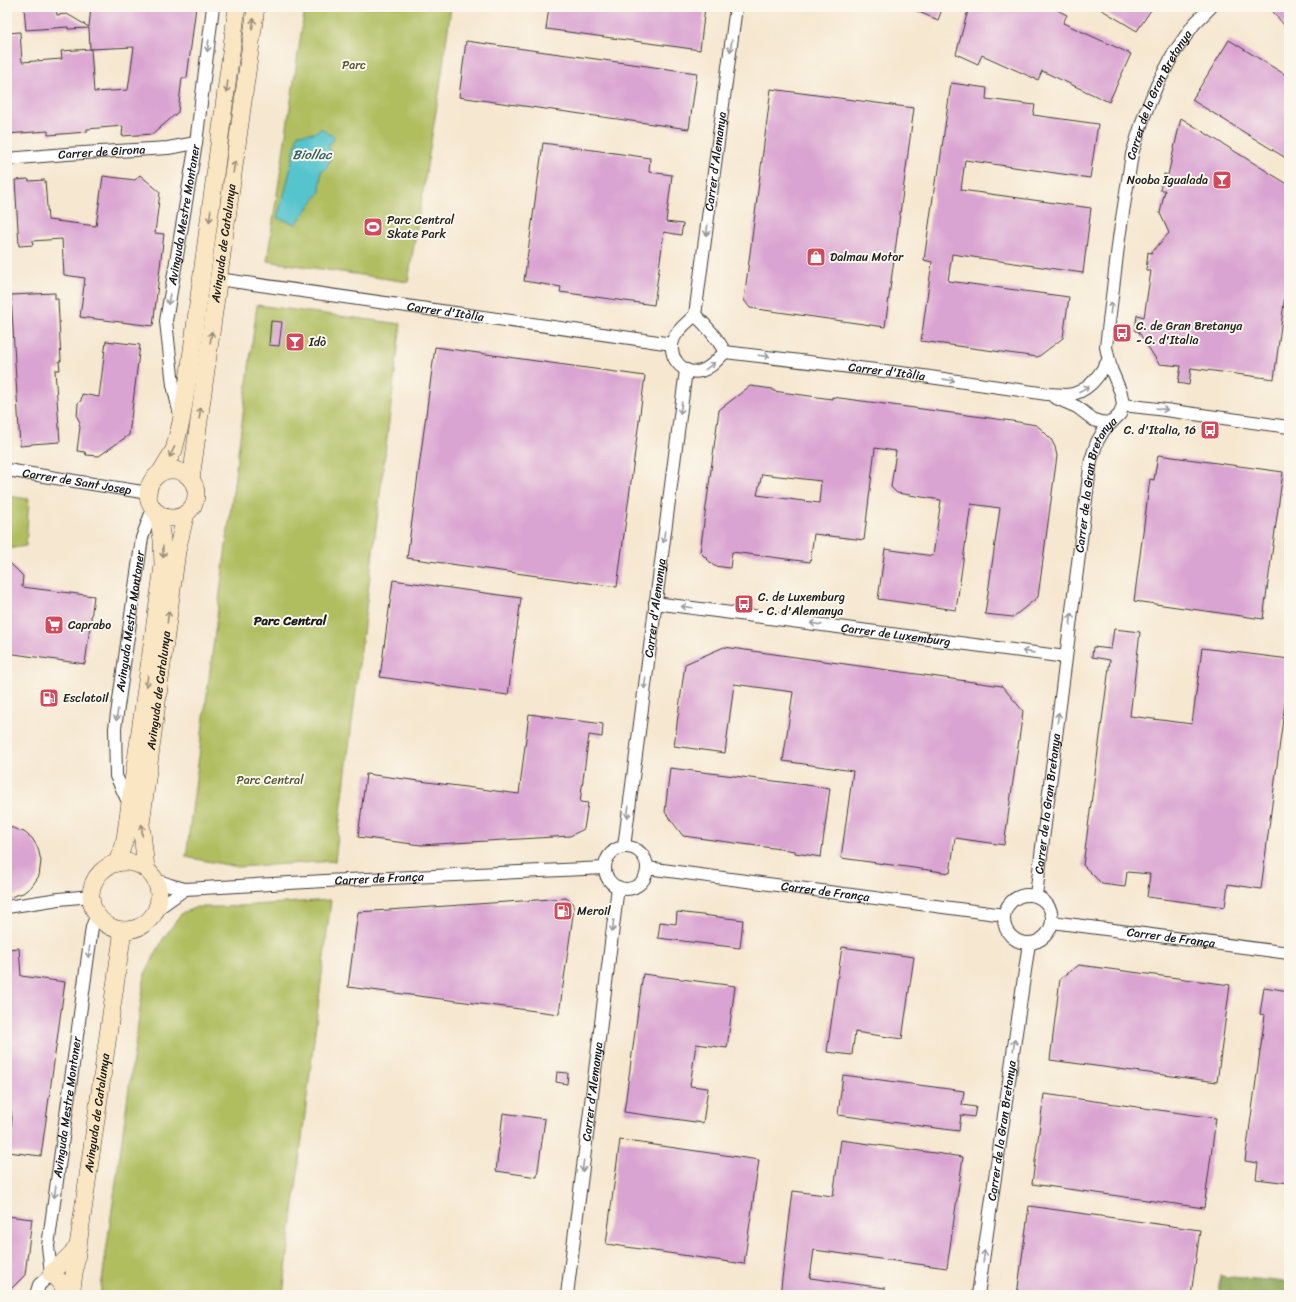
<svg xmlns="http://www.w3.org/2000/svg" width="1296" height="1302" viewBox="0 0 1296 1302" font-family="Sriracha,sans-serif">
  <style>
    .green { fill: #b0be60; stroke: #666d3e }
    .forest { fill: #8ca556; stroke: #546039 }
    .water { fill: #56c4cd; stroke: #397074 }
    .building { fill: #daa4d2; fill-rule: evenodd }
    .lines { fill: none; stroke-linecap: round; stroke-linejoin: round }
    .street-casing { stroke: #3d3a37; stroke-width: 14 }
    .secondary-casing { stroke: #3d3a37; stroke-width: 18 }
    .street { stroke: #fff; stroke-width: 12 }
    .secondary { stroke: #fbe6c4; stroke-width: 17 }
    .oneway { stroke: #978b78 }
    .oneway2 { stroke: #999 }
    .labels { text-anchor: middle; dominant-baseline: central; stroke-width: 4; stroke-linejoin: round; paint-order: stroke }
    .park-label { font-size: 12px; fill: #505534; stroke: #fbf7ec }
    .street-label { font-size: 12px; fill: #1c1c1c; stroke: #fbf7ec }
    .poi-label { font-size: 12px; fill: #1c1c1c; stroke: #fbf7ec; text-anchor: start }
    .water-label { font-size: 13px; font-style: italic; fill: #335f63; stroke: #fbf7ec }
    .neighbourhood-label { font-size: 13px; font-weight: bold; fill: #1c1c1c; stroke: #fbf7ec }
  </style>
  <rect width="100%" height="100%" fill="#fbf7ec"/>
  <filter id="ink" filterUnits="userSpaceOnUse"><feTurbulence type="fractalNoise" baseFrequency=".025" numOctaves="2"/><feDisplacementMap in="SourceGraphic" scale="8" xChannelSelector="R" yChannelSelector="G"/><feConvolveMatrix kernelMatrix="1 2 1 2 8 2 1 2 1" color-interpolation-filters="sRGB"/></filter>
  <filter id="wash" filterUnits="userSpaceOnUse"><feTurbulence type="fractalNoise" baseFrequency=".012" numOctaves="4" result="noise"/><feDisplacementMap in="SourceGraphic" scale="16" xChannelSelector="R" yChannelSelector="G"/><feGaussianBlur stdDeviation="0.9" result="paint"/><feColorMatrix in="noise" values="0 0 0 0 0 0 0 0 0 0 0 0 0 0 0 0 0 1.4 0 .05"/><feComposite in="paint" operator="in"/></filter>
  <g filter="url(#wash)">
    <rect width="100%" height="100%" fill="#f6e7d0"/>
    <!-- green -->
    <g class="green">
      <path d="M305,7H451L440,87L408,282L267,261Z"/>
      <path d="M257,305L401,324L335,861L238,867L186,857Z"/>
      <path d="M7,496L29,499L26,546L7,549Z"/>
      <path d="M331,900L283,1295H100L145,974L163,939L182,913L197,907H222Z"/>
    </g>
    <!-- forest -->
    <path class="forest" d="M1220,1276L1289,1282V1295H1218Z"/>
    <!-- water -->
    <path class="water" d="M322,128L328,134L333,135L334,140L328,145L332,155L326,169L321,171L320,192L296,224L277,218L286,188L298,134L314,133Z"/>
    <g id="blocks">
      <!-- building -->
      <g class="building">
        <path d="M24,7H56L57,15L67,14L89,27L91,7H196L187,78H182L178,112L153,134L122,136L123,126L87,129V132L48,135V131L7,134V33L20,32L22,62L62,59L61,51L91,49L94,92L128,90L134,47L90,49L89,28L68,29V27L26,30Z"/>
        <path d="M549,7H705L700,50L546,29Z"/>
        <path d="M907,7H943L938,20Z"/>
        <path d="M969,7H1051L1067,15L1063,23L1131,54L1109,102L1042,71L1038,80L982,55L978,64L956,54Z"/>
        <path d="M1097,7H1153L1137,31Z"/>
        <path d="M1269,7H1289V31Z"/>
        <path d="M1229,40L1289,77V160L1192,100Z"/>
        <path d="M466,41L697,73L689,129L459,97Z"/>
        <path d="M951,83L987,88L986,99L1035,105L1033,115L1098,124L1090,178L965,160L961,190L1091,208L1083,273L952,254L948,281L1069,297L1063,338L1038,357L921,341L932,262L924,260L936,176H938Z"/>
        <path d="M771,89L914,108L885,327L750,308L744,300Z"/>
        <path d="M1181,118L1289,185V265L1274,379L1191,368L1189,385L1178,383L1181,366L1159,364L1138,331H1135L1137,315L1144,317L1151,271H1146L1148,252L1151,253L1169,233L1160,213L1165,190H1160L1164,174L1168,175Z"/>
        <path d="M543,143L650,158L649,172L672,175L666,222L683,224L681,235L664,232L654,305L560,292L561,287L524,281Z"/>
        <path d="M140,175L160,192L155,233L164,234L153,326L80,317L85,278L64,275L62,239L32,241L33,245L19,246L15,180L28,179L29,181L45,180L48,220L96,226L103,176L135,180Z"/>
        <path d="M55,293V299H58L61,361H59L60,370H55L60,442L31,444V445L20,446L11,295Z"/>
        <path d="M271,321L282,322L279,346L269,345Z"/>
        <path d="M106,341L140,345L129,435L99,456L86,455L85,452L77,451L80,427L79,425L80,422L77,417L78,403L81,401L82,394L99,397Z"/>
        <path d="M435,347L645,376L617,587L407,558Z"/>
        <path d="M750,386L773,389V391L832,399V397L1012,421L1036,425L1040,428L1051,439L1055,447L1057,456L1038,597L1013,617L985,614L1000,508L971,504L956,610L878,599L885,549L933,556L941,500L897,493L891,487L896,451L875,448L864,540L814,534L810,562L732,552L730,568L714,566L700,552L719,410ZM762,474L821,481L819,503L757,495Z"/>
        <path d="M1158,455L1283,472L1263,619L1134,601L1150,479L1154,480Z"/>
        <path d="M7,560L23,576L22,587L94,596L85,664L7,653Z"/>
        <path d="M393,580L521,598L508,695L380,677Z"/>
        <path d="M1114,629L1140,632L1130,716L1192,724L1202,648L1289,659V672L1261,889L1228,884L1225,907L1147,897L1150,874L1127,872L1125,887L1102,884L1083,865L1110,660L1092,657L1093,647L1111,649Z"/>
        <path d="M724,647L1002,686L1023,711L1004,845L955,838L950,873L841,858L853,771L783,761L793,692L734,684L725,753L674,746L685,664Z"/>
        <path d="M529,714L603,724L602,737L589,735L580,802L588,803L584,829L570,836L421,845L358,837L366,774L519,794Z"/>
        <path d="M670,768L830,788L821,857L795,853V851L683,836L665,812Z"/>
        <path d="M7,826L24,832L32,838L38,848L41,861L39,876L32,886L23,893L7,898Z"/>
        <path d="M566,898L572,902L574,908L559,1014L348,987L358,912Z"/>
        <path d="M677,912L743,920L740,948L658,938L660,922L676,924Z"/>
        <path d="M842,947L914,957L902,1039L855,1032L852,1055L827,1052Z"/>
        <path d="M19,948L21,976L65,982L41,1156L8,1152L12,1118L9,1100H7V949Z"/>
        <path d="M1079,965L1230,985L1217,1082L1050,1060L1060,979Z"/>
        <path d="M643,974L735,986L727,1048L696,1044L690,1086L708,1088L703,1123L624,1112Z"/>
        <path d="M1264,987L1289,991V1183L1256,1179L1258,1163L1245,1161L1265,1015L1260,1014Z"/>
        <path d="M557,1072L568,1073L567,1084L556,1082Z"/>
        <path d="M843,1075L964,1091L962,1105L976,1107L974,1117L961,1115L959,1131L838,1115Z"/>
        <path d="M1044,1094L1216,1118L1204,1208L1032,1184Z"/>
        <path d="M503,1113L545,1119L537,1177L496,1171Z"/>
        <path d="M620,1140L759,1160L744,1264L606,1244Z"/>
        <path d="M841,1140L963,1157L947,1268L814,1250L810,1278L885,1288V1295H780L793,1191L833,1196Z"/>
        <path d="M1029,1206L1200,1230L1191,1295H1017Z"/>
        <path d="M7,1216L32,1219L25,1275L7,1293Z"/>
      </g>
    </g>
  </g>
  <g filter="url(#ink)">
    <use href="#blocks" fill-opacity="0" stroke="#3d3a37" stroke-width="1"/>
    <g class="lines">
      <defs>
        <g id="street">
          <path id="s1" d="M7,159L66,154L168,148L196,143"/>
          <path id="s2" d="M218,279L672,344"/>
          <path id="s3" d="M695,315L736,7"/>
          <path d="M695,315C688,322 678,329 674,338C666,355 682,376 701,371C711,368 718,359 725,352"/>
          <path d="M695,315C707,326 717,338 725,352"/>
          <path id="s4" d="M725,352L909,374L1047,394C1054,394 1060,395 1066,395C1087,394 1098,377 1108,361"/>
          <path d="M1054,397L1077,407L1094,420L1100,422L1111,423"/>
          <path d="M1123,405L1158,409L1289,427"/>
          <path id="s5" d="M180,415L173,385L166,321L196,143L213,7"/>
          <path id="s6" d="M7,470L148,493"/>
          <path id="s7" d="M655,603L1066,657"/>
          <path id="s8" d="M130,806L116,776L115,728L142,538L153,508"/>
          <path id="s9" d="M624,847L686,370"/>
          <circle cx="626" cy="868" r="21"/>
          <path id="s10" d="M647,868L1004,915"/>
          <path id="s11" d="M156,880L170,885L185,889L325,881L605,868"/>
          <circle cx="1028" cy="919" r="24"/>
          <path id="s12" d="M1036,895L1091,460L1097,442L1104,430L1120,414L1123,405L1121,393L1111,369L1106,347L1119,238L1132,154L1144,116L1157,85L1174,53L1194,24L1211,7"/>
          <path d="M7,907L59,899L91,896"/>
          <path d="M157,909L185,889"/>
          <path id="s13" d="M1052,922L1289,953"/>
          <path id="s14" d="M36,1295L39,1285L51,1274L48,1246L92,927L97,914"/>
          <path id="s15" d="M567,1295L618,887"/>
          <path id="s16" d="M978,1295L1029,943"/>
        </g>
        <g id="secondary">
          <circle cx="172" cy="494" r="24"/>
          <path d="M160,473L174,450L181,422L189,373L237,7"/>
          <path id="s17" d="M191,479L256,7"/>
          <circle cx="125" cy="896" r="34"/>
          <path d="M117,863L125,839L163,566L162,540L158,513"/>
          <path id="s18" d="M146,868L141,824L177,551L186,513"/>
          <path d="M65,1295C64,1285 60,1280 51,1274L78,1247"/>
          <path id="s19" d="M71,1295L123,930"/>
        </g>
      </defs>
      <!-- street casing -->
      <use href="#street" class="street-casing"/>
      <!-- secondary casing -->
      <use href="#secondary" class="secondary-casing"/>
      <!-- street -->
      <use href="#street" class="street"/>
      <!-- secondary -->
      <use href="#secondary" class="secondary"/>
    </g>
    <!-- one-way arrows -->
    <defs><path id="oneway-shaft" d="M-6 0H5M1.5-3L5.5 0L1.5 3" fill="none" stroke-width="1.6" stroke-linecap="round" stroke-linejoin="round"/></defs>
    <g class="oneway">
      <use href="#oneway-shaft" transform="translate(253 24) rotate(-82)"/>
      <use href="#oneway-shaft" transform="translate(227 87) rotate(97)"/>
      <use href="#oneway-shaft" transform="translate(234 167) rotate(-82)"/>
      <use href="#oneway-shaft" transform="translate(210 216) rotate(97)"/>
      <use href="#oneway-shaft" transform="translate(211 337) rotate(-82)"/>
      <use href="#oneway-shaft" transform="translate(200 413) rotate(-82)"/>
      <use href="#oneway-shaft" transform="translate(172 452) rotate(116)"/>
      <use href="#oneway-shaft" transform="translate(163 552) rotate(88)"/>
      <use href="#oneway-shaft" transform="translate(168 617) rotate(-83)"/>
      <use href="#oneway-shaft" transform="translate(147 681) rotate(98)"/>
      <use href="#oneway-shaft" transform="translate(142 830) rotate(-93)"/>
    </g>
    <g class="oneway2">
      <use href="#oneway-shaft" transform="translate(208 46) rotate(97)"/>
      <use href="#oneway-shaft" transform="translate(731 46) rotate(98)"/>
      <use href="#oneway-shaft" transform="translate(707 230) rotate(98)"/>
      <use href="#oneway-shaft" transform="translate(169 299) rotate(100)"/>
      <use href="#oneway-shaft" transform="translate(1111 308) rotate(-83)"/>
      <use href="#oneway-shaft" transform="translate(764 356) rotate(7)"/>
      <use href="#oneway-shaft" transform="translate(710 366) rotate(-36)"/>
      <use href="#oneway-shaft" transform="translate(949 380) rotate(8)"/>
      <use href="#oneway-shaft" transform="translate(1084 389) rotate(-28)"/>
      <use href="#oneway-shaft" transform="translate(681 408) rotate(97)"/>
      <use href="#oneway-shaft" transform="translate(1162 409) rotate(8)"/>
      <use href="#oneway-shaft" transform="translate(664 537) rotate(97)"/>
      <use href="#oneway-shaft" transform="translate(687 607) rotate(-173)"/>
      <use href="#oneway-shaft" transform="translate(1071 619) rotate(-83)"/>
      <use href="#oneway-shaft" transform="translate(816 624) rotate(-172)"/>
      <use href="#oneway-shaft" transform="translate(1028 652) rotate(-172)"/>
      <use href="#oneway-shaft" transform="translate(645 683) rotate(97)"/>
      <use href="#oneway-shaft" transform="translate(117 715) rotate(98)"/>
      <use href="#oneway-shaft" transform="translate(1058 718) rotate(-83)"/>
      <use href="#oneway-shaft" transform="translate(628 812) rotate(97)"/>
      <use href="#oneway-shaft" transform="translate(613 926) rotate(97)"/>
      <use href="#oneway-shaft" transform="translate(89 952) rotate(97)"/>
      <use href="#oneway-shaft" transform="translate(1014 1045) rotate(-82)"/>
      <use href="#oneway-shaft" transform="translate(583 1166) rotate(97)"/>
      <use href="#oneway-shaft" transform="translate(55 1192) rotate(98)"/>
      <use href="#oneway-shaft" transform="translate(984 1256) rotate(-82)"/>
    </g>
  </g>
  <!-- icons -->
  <defs>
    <symbol id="bar-square" viewBox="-11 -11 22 22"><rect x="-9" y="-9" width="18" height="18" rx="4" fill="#d1495b" stroke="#fbf7ec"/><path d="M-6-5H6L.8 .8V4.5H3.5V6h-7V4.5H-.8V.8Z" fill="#fff"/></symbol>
    <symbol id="stadium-square" viewBox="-11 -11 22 22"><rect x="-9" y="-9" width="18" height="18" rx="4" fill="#d1495b" stroke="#fbf7ec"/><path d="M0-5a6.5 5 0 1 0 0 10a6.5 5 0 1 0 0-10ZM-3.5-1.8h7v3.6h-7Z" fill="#fff"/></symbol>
    <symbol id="shop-square" viewBox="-11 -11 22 22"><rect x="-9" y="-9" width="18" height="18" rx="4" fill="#d1495b" stroke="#fbf7ec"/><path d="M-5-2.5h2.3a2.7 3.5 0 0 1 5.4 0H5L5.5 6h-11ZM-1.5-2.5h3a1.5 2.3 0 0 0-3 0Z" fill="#fff"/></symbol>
    <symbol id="bus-square" viewBox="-11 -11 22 22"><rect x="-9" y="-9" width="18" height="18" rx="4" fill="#d1495b" stroke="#fbf7ec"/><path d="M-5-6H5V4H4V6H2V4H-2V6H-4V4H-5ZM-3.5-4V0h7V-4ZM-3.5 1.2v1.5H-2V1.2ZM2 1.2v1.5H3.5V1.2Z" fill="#fff"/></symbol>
    <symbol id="supermarket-square" viewBox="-11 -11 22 22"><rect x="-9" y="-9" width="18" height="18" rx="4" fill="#d1495b" stroke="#fbf7ec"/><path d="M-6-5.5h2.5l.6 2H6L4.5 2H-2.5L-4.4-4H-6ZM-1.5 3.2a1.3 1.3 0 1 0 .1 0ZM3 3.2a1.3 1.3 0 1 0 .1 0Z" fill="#fff"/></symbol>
    <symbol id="fuel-square" viewBox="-11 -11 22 22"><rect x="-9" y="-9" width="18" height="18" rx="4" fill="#d1495b" stroke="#fbf7ec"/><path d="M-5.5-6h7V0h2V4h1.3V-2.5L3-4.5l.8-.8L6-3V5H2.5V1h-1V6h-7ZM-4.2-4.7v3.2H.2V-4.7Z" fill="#fff"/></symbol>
  </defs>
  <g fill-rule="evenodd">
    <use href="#bar-square" x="1211" y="169" width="22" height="22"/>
    <use href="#stadium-square" x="362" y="216" width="22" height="22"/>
    <use href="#shop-square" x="805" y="246" width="22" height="22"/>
    <use href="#bus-square" x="1111" y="322" width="22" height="22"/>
    <use href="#bar-square" x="284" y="331" width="22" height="22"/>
    <use href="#bus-square" x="1199" y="419" width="22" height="22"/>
    <use href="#bus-square" x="733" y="593" width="22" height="22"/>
    <use href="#supermarket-square" x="43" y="614" width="22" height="22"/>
    <use href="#fuel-square" x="38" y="687" width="22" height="22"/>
    <use href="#fuel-square" x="552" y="900" width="22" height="22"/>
  </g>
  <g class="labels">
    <!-- park labels -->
    <g class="park-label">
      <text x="354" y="65">Parc</text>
      <text x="270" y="780">Parc Central</text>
    </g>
    <!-- street labels -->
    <g class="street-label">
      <text stroke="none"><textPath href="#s12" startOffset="824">Carrer de la Gran Bretanya</textPath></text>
      <text stroke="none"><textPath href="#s1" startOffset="95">Carrer de Girona</textPath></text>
      <text stroke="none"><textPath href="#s3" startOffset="155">Carrer d'Alemanya</textPath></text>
      <text stroke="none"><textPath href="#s5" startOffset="203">Avinguda Mestre Montaner</textPath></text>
      <text stroke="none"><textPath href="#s17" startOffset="238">Avinguda de Catalunya</textPath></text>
      <text stroke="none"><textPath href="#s2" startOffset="230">Carrer d'Itàlia</textPath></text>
      <text stroke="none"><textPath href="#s4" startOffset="163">Carrer d'Itàlia</textPath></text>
      <text stroke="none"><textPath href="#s6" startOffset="71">Carrer de Sant Josep</textPath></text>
      <text stroke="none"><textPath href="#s12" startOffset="416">Carrer de la Gran Bretanya</textPath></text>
      <text stroke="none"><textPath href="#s9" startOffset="241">Carrer d'Alemanya</textPath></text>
      <text stroke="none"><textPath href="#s8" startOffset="189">Avinguda Mestre Montaner</textPath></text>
      <text stroke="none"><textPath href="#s7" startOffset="243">Carrer de Luxemburg</textPath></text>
      <text stroke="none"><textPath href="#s18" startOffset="179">Avinguda de Catalunya</textPath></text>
      <text stroke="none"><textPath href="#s12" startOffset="92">Carrer de la Gran Bretanya</textPath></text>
      <text stroke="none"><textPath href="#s11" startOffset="225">Carrer de França</textPath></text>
      <text stroke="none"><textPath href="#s10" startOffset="180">Carrer de França</textPath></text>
      <text stroke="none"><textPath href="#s13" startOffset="120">Carrer de França</textPath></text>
      <text stroke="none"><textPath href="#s15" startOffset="205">Carrer d'Alemanya</textPath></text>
      <text stroke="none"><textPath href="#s14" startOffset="195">Avinguda Mestre Montaner</textPath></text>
      <text stroke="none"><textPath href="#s19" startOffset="184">Avinguda de Catalunya</textPath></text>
      <text stroke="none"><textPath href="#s16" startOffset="166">Carrer de la Gran Bretanya</textPath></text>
    </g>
    <!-- poi labels -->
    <g class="poi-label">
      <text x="1208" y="180" text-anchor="end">Nooba Igualada</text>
      <text x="387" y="220">Parc Central<tspan x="387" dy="14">Skate Park</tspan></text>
      <text x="830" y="257">Dalmau Motor</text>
      <text x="1136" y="326">C. de Gran Bretanya<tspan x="1136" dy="14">- C. d'Italia</tspan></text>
      <text x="309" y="342">Idò</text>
      <text x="1196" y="430" text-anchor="end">C. d'Italia, 16</text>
      <text x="758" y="597">C. de Luxemburg<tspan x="758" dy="14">- C. d'Alemanya</tspan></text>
      <text x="68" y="625">Caprabo</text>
      <text x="63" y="698">Esclatoil</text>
      <text x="577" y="911">Meroil</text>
    </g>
    <!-- water labels -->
    <g class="water-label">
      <text x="312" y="154">Biollac</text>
    </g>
    <!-- neighbourhood labels -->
    <g class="neighbourhood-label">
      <text x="290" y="620">Parc Central</text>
    </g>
  </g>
  <!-- margin -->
  <rect width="1296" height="1302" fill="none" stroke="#fbf7ec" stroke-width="24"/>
</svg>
